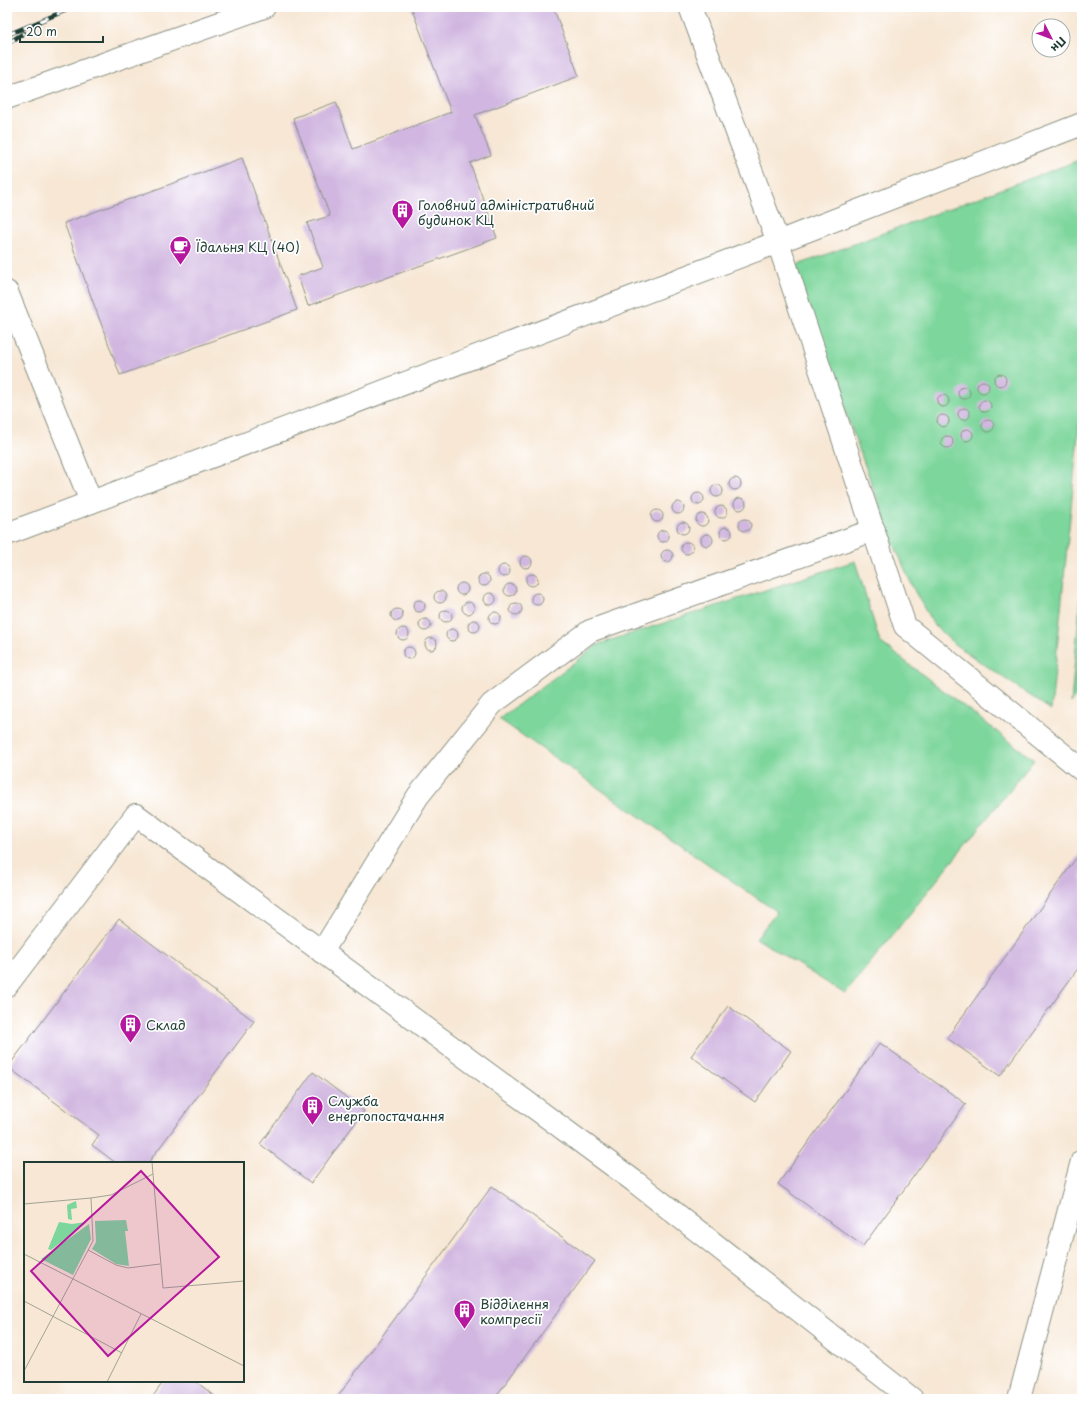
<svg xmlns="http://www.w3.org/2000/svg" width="1089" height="1406" viewBox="0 0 1089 1406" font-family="'Playpen Sans',sans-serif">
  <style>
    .green { fill: #7dd69b; stroke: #4e8a68 }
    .building { fill: #d0b6e0 }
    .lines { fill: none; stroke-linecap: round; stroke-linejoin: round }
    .minor-casing { stroke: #8b9284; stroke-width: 24 }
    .minor { stroke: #fff; stroke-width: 22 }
    .rail-casing { stroke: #1f3d34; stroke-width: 4.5 }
    .rail { stroke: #fff; stroke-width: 3; stroke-dasharray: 9; stroke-linecap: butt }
    .labels { text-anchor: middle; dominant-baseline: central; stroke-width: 3.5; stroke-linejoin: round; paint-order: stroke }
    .poi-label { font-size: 13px; fill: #1f3d34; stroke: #fff; text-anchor: start }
    .inset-road { fill: none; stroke: #a1a394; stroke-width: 1 }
    .view { fill: #b5179e; fill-opacity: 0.15; stroke: #b5179e; stroke-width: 2 }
    .inset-edge { fill: none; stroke: #1f3d34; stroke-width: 2 }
  </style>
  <rect width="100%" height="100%" fill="#fff"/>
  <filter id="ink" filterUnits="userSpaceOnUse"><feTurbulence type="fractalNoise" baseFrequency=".025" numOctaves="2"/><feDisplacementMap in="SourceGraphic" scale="8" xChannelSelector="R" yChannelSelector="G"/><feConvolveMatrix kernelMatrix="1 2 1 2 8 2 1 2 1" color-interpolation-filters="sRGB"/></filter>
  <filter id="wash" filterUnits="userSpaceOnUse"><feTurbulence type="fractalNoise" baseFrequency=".012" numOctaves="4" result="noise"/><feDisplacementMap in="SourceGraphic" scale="16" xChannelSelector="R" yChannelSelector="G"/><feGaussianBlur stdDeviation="0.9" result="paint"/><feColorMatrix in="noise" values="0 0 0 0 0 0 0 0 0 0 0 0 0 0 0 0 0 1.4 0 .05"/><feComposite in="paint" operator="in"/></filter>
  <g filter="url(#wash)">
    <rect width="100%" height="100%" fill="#f7e7d4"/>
    <!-- green -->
    <g class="green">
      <path d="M1082,159V396L1051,710L954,644L933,624L914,590L893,542L818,337L795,266Z"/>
      <path d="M855,561L880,642L1034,760L845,994L756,938L777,912L499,719L599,644Z"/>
      <path d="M1082,580V687L1071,703Z"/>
    </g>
    <g id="blocks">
      <!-- building -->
      <g class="building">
        <path d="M411,7H553L579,76L475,115L491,155L470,163L497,238L308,306L298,276L323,267L307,223L330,216L293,118L336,102L353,149L451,112Z"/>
        <path d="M242,158L297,310L120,375L64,223Z"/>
        <circle cx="1000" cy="380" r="6"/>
        <circle cx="983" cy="387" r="6"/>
        <circle cx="964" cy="393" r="6"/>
        <circle cx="943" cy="401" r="6"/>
        <circle cx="985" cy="406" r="6"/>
        <circle cx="964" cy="414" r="6"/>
        <circle cx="943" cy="421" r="6"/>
        <circle cx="988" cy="426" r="6"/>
        <circle cx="967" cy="435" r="6"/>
        <circle cx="947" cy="442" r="6"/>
        <circle cx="735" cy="484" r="6"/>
        <circle cx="717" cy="491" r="6"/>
        <circle cx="698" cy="499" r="6"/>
        <circle cx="740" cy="504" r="6"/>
        <circle cx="678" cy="508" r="6"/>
        <circle cx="721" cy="512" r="6"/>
        <circle cx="657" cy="516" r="6"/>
        <circle cx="702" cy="520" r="6"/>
        <circle cx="745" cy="525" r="6"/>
        <circle cx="683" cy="528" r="6"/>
        <circle cx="726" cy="533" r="6"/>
        <circle cx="663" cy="536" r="6"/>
        <circle cx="707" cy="540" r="6"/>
        <circle cx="687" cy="548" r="6"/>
        <circle cx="667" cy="556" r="6"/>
        <circle cx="526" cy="562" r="6"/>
        <circle cx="504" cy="571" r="6"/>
        <circle cx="484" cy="580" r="6"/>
        <circle cx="532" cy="580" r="6"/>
        <circle cx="462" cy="589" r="6"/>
        <circle cx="510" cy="590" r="6"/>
        <circle cx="440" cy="597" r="6"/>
        <circle cx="537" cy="599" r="6"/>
        <circle cx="490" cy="599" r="6"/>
        <circle cx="419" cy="606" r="6"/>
        <circle cx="468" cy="608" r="6"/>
        <circle cx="516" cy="609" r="6"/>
        <circle cx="397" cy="615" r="6"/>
        <circle cx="446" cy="616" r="6"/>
        <circle cx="495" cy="618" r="6"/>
        <circle cx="425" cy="625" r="6"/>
        <circle cx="474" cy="626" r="6"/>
        <circle cx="403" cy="634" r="6"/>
        <circle cx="452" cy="635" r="6"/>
        <circle cx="431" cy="644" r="6"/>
        <circle cx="409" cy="653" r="6"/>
        <path d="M1082,850V963L1000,1076L947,1038Z"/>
        <path d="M119,919L254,1021L148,1163H116L92,1145L99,1135L8,1067Z"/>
        <path d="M728,1006L791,1051L755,1102L691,1056Z"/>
        <path d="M880,1043L966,1104L863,1246L778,1184Z"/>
        <path d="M313,1072L364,1111L311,1183L260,1144Z"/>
        <path d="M492,1186L595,1261L494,1399H336Z"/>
        <path d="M164,1381H195L219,1399H151Z"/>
      </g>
    </g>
  </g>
  <g filter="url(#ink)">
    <use href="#blocks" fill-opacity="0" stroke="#8b9284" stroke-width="1"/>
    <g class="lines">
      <defs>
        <g id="minor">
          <path d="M690,7L778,242L905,626L1082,770"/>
          <path d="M7,98L264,7"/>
          <path d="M7,292L91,502"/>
          <path d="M7,534L778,242L1082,124"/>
          <path d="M322,952L418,796L492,704L590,631L874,530"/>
          <path d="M7,985L136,815L634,1181L912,1399"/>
          <path d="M1019,1399L1082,1161"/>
        </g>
      </defs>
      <!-- minor casing -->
      <use href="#minor" class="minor-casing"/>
      <!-- minor -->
      <use href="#minor" class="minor"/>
      <defs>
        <g id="rail">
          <path d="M7,35L74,7"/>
          <path d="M7,44L24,33"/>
        </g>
      </defs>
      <!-- rail casing -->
      <use href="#rail" class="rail-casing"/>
      <!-- rail -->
      <use href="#rail" class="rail"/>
    </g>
  </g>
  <!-- icons -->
  <defs>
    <symbol id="building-pin" viewBox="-11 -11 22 30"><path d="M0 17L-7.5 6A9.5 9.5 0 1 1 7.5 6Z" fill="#b5179e" stroke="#fff"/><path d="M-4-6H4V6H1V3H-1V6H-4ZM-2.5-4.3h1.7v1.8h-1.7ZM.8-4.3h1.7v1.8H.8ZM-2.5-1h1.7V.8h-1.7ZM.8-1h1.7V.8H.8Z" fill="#fff"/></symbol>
    <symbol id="cafe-pin" viewBox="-11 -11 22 30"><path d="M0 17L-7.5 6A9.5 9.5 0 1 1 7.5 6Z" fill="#b5179e" stroke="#fff"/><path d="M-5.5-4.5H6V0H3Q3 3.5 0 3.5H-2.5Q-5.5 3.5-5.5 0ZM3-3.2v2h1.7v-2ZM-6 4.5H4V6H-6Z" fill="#fff"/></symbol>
  </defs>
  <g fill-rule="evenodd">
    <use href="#building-pin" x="390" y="198" width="25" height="34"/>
    <use href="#cafe-pin" x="168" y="234" width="25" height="34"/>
    <use href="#building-pin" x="118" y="1012" width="25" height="34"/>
    <use href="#building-pin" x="300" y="1094" width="25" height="34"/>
    <use href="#building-pin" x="452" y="1298" width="25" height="34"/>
  </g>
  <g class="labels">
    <!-- poi labels -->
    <g class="poi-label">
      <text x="418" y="204">Головний адміністративний<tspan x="418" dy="15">будинок КЦ</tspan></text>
      <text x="196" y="246">Їдальня КЦ (40)</text>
      <text x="146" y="1024">Склад</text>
      <text x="328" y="1100">Служба<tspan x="328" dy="15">енергопостачання</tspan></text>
      <text x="480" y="1303">Відділення<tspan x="480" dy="15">компресії</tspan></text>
    </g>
  </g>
  <!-- overview -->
  <g transform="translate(24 1162)">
    <rect width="220" height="220" fill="#f7e7d4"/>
    <path d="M52,39L53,46L47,47L48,58L44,57L43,43ZM102,58L104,69H101L105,104L92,102L68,87L72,80L71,59ZM35,60L48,62L63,60L27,88L24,87ZM65,62L67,77L49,113L17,97Z" fill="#7dd69b"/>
    <path class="inset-road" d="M129,12L139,126L220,119M0,42L67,36M64,88L92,103L104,106L136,102M0,92L220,204M0,139L98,191M0,209L69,79L67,36L87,33L129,12L128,0M83,220L117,152"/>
    <path class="view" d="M117,9L195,95L84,194L7,109Z"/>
    <rect width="220" height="220" class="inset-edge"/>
  </g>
  <!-- margin -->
  <rect width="1089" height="1406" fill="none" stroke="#fff" stroke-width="24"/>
  <!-- north arrow -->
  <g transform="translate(1051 38) rotate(132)"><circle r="19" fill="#ffffff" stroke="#a5b1ae"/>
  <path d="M0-3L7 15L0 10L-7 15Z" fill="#b5179e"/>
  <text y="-6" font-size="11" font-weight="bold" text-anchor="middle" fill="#1f3d34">Пн</text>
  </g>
  <!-- scale -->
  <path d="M20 36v6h83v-6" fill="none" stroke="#1f3d34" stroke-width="2"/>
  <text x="26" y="36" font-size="12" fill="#1f3d34" stroke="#ffffff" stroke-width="3" paint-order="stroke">20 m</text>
</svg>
